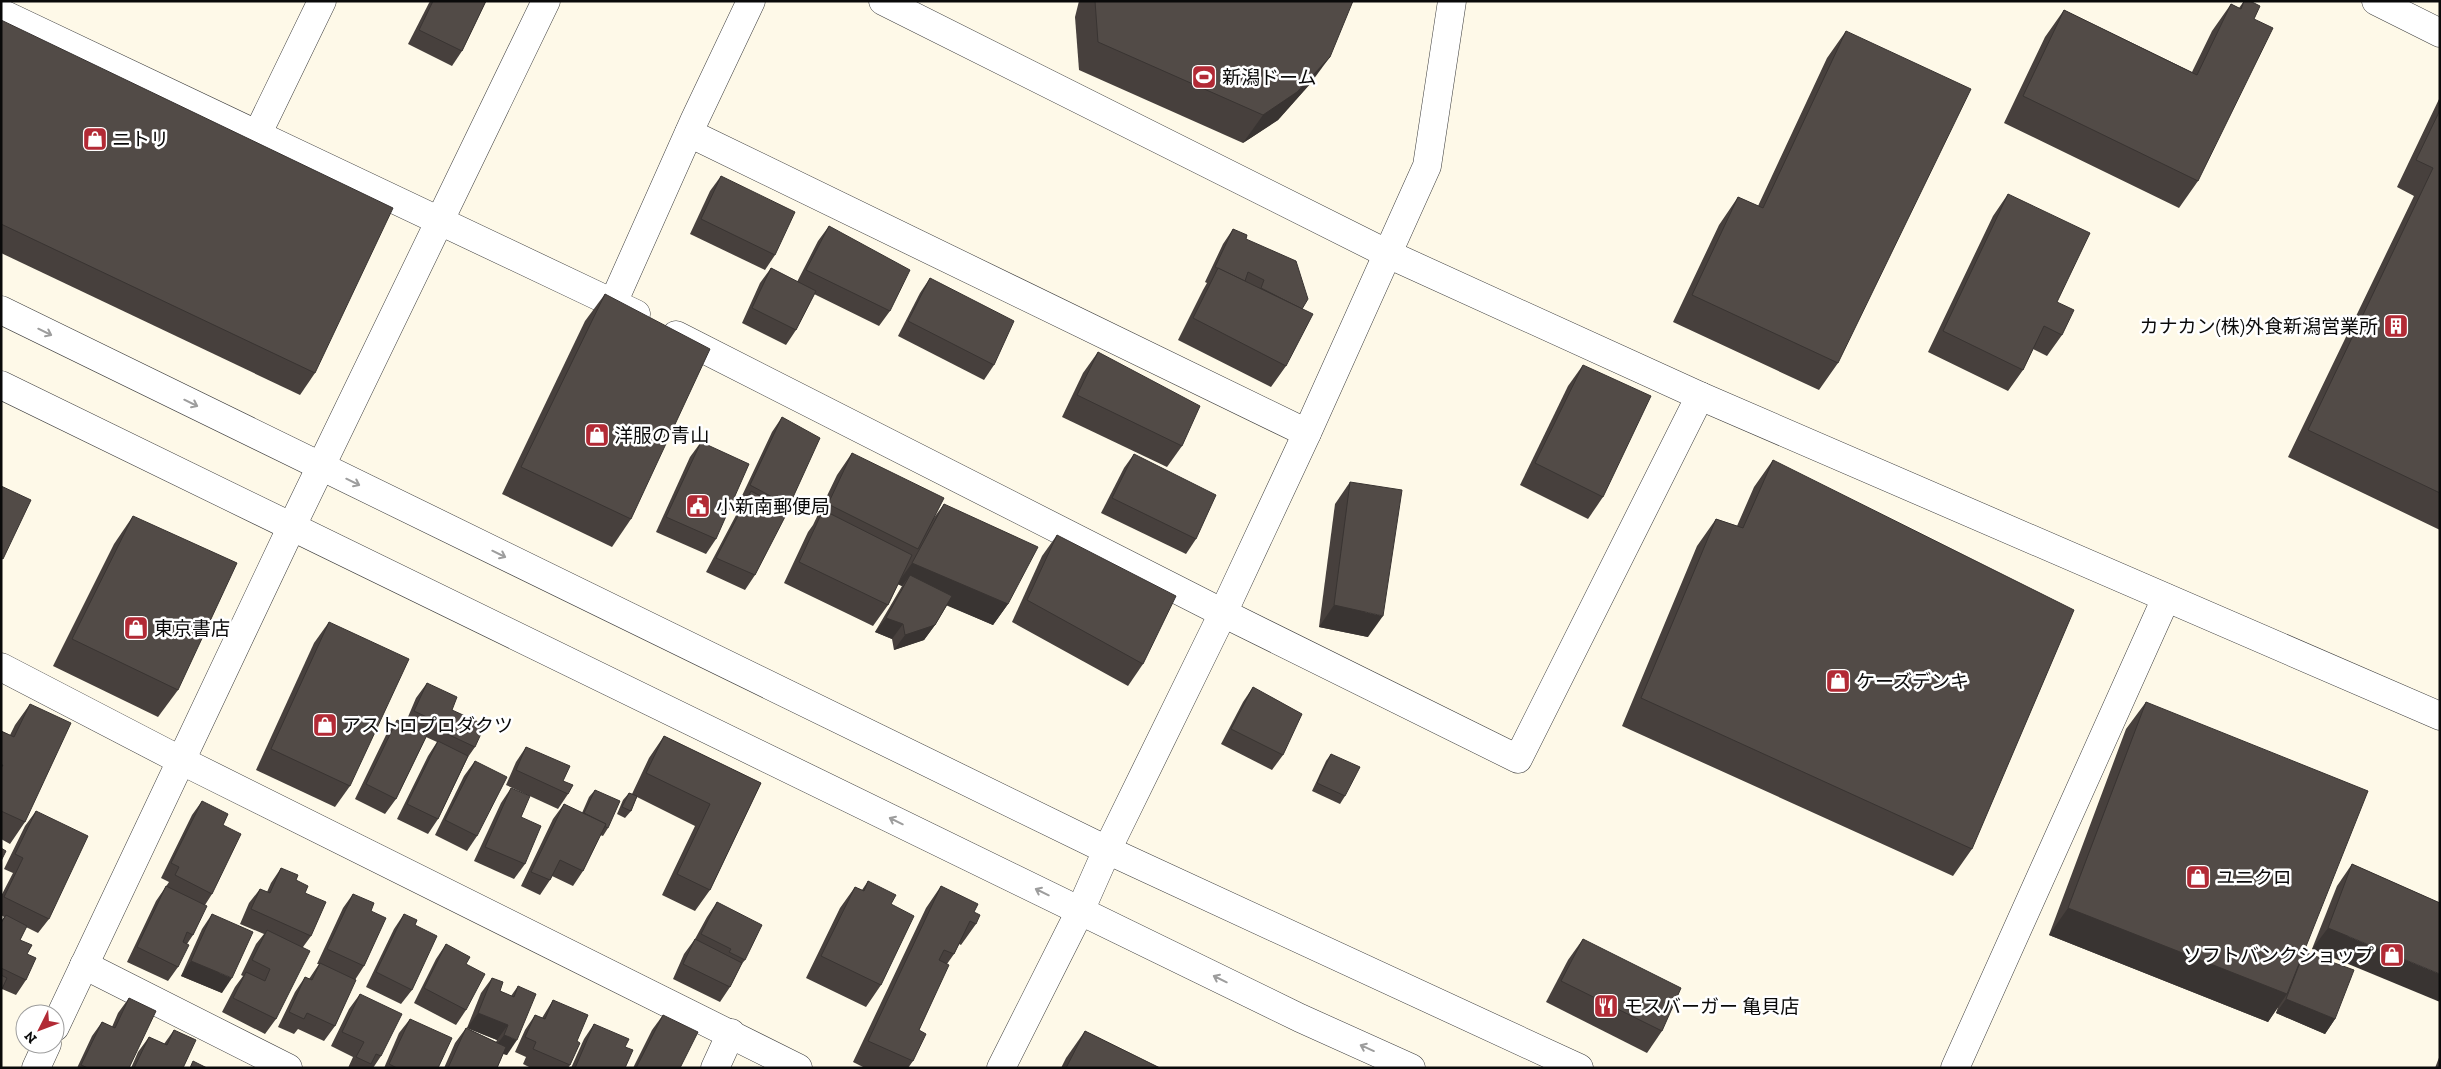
<svg xmlns="http://www.w3.org/2000/svg" width="2441" height="1069" viewBox="0 0 2441 1069" font-family="'Zilla Slab','Noto Sans JP',serif">
  <style>
    .lines { fill: none; stroke-linecap: round; stroke-linejoin: round }
    .minor-casing { stroke: #3d3d3d; stroke-width: 29 }
    .tertiary-casing { stroke: #3d3d3d; stroke-width: 29 }
    .minor { stroke: #fff; stroke-width: 28 }
    .tertiary { stroke: #fff; stroke-width: 28 }
    .wall { fill: #47403d }
    .shaded-wall { fill: #393432 }
    .building { fill: #524b47; stroke: #393432 }
    .oneway { stroke: #9d9d9d }
    .labels { text-anchor: middle; dominant-baseline: central; stroke-width: 5; stroke-linejoin: round; paint-order: stroke }
    .poi-label { font-size: 19px; fill: #0a0a0a; stroke: #fff; text-anchor: start }
  </style>
  <rect width="100%" height="100%" fill="#fef9e8"/>
  <g class="lines">
    <defs>
      <g id="minor">
        <path d="M2376,1L2440,33"/>
        <path d="M1,13L636,314"/>
        <path d="M689,133L1307,433"/>
        <path d="M257,135L322,1"/>
        <path d="M613,303L695,119L751,1"/>
        <path d="M676,335L1223,613L1518,759L1700,396"/>
        <path d="M1,667L182,761L798,1068"/>
        <path d="M84,965L288,1068"/>
        <path d="M55,1027L292,526L546,1"/>
        <path d="M36,1068L47,1044"/>
        <path d="M715,1068L731,1033"/>
        <path d="M1001,1068L1080,911L1107,850"/>
      </g>
      <g id="tertiary">
        <path d="M883,1L1388,254L1700,396L2440,716"/>
        <path d="M1,310L1107,850L1579,1068"/>
        <path d="M1,385L1300,1018L1411,1068"/>
        <path d="M1107,850L1223,613L1307,433L1427,166L1452,1"/>
        <path d="M1955,1068L2166,598"/>
      </g>
    </defs>
    <!-- minor casing -->
    <use href="#minor" class="minor-casing"/>
    <!-- tertiary casing -->
    <use href="#tertiary" class="tertiary-casing"/>
    <!-- minor -->
    <use href="#minor" class="minor"/>
    <!-- tertiary -->
    <use href="#tertiary" class="tertiary"/>
  </g>
  <!-- wall -->
  <g class="wall">
    <path d="M430,1H486L462,51L452,66L408,44Z"/>
    <path d="M1079,1H1353L1310,84L1278,120L1243,143L1079,70L1075,17Z"/>
    <path d="M2244,1H2250L2254,19L2198,181L2179,208L2004,123L2045,37L2064,10L2192,72L2212,31L2231,4L2239,8Z"/>
    <path d="M1,20L315,373L300,395L1,253Z"/>
    <path d="M1846,31L1838,363L1819,390L1673,322L1719,225L1738,197L1758,206L1827,58Z"/>
    <path d="M2440,97V530L2288,457L2414,196L2397,187Z"/>
    <path d="M721,176L775,255L765,270L690,234L710,191Z"/>
    <path d="M2008,194L2057,302L2062,335L2047,356L2033,349L2023,370L2008,391L1928,352L1993,216Z"/>
    <path d="M829,226L890,311L879,326L814,294L796,330L786,345L742,323L760,283L771,268L797,282L818,241Z"/>
    <path d="M1233,229L1246,239L1302,309L1286,366L1271,387L1178,340L1203,290L1207,283L1205,282L1223,244Z"/>
    <path d="M930,278L994,365L984,380L898,336L920,293Z"/>
    <path d="M605,294L631,519L612,547L502,494L585,321Z"/>
    <path d="M1098,352L1182,446L1167,467L1062,417L1083,373Z"/>
    <path d="M1583,365L1603,497L1588,519L1520,485L1568,386Z"/>
    <path d="M782,417L789,506L786,510L755,575L745,590L706,572L743,502L740,500L772,432Z"/>
    <path d="M701,442L716,539L706,554L656,532L690,457Z"/>
    <path d="M852,453L933,519L944,504L1008,604L993,625L947,605L935,625L924,640L894,650L892,639L875,632L902,586L898,584L888,605L873,626L784,583L808,532L813,525L837,475Z"/>
    <path d="M1134,454L1196,539L1186,554L1101,513L1124,468Z"/>
    <path d="M1773,460L1972,849L1953,876L1622,726L1697,546L1716,519L1737,526L1754,487Z"/>
    <path d="M1350,482L1368,637L1319,627L1335,504Z"/>
    <path d="M133,516L178,690L158,717L53,666L114,544Z"/>
    <path d="M1057,535L1143,664L1128,686L1012,622L1042,556Z"/>
    <path d="M329,622L350,786L335,807L256,770L314,643Z"/>
    <path d="M427,683L452,710L475,747L468,757L438,819L428,834L397,819L428,756L437,742L426,737L396,799L385,814L355,799L386,735L397,720L405,724L416,698Z"/>
    <path d="M1253,687L1283,755L1272,770L1221,744L1243,702Z"/>
    <path d="M2146,702L2304,952L2335,1019L2325,1034L2276,1013L2278,1007L2268,1022L2049,935L2126,729Z"/>
    <path d="M30,704L25,822L10,844L1,839V731L10,735L15,725Z"/>
    <path d="M664,736L761,783L710,890L695,911L662,895L695,826L637,797L631,811L625,818L617,814L623,800L629,793L632,794L649,758Z"/>
    <path d="M526,747L563,781L568,794L558,809L506,785L516,762Z"/>
    <path d="M1331,754L1345,796L1340,804L1312,791L1326,761Z"/>
    <path d="M475,761L477,836L467,851L435,835L464,776Z"/>
    <path d="M511,788L521,817L525,864L514,879L474,861L501,803Z"/>
    <path d="M595,790L608,828L603,836L600,835L583,871L573,886L552,876L550,880L540,895L521,886L553,819L564,804L582,813L589,797Z"/>
    <path d="M202,801L223,825L212,894L205,905L193,935L187,944L178,967L168,981L127,962L156,901L169,882L161,878L192,815Z"/>
    <path d="M36,811L49,919L38,933L26,927L20,940L27,954L26,980L16,995L2,989L1,991V921L4,917L1,915V896L13,873L4,869L25,826Z"/>
    <path d="M2352,864L2440,903L2312,949L2337,886Z"/>
    <path d="M281,868L296,880L305,893L311,936L303,947L276,1019L265,1034L222,1012L235,987L243,976L241,975L256,944L264,934L240,924L249,903L260,889L267,892L271,883Z"/>
    <path d="M868,881L891,904L881,985L866,1007L806,978L840,908L855,887L862,890Z"/>
    <path d="M941,886L974,912L976,924L961,945L959,944L954,954L947,964L919,1030L913,1061L908,1068H865L853,1062L926,908Z"/>
    <path d="M353,894L371,911L364,966L355,980L335,1026L324,1041L298,1029L294,1034L278,1027L295,992L305,977L309,979L319,964H317L343,908Z"/>
    <path d="M717,902L745,960L741,965L730,987L720,1002L673,979L684,954L695,939L707,917Z"/>
    <path d="M212,914L222,993L181,976L202,929Z"/>
    <path d="M404,914L415,925L412,990L401,1004L366,987L394,929Z"/>
    <path d="M1583,939L1662,1031L1647,1053L1546,1002L1568,960Z"/>
    <path d="M446,944L466,964V1010L456,1025L414,1003L436,959Z"/>
    <path d="M492,978L500,991L511,996L518,986L507,1055L503,1054L497,1068H444L455,1043L466,1028L496,1042L497,1040L467,1028L481,993Z"/>
    <path d="M360,994L381,1056L373,1068H348L353,1057L331,1046L349,1009Z"/>
    <path d="M129,998V1068H77L92,1036L102,1022L112,1027L118,1013Z"/>
    <path d="M553,1000L577,1041L570,1065L568,1068H531L523,1064L526,1057L515,1052L525,1030L535,1015L542,1018Z"/>
    <path d="M663,1015L680,1068H633L652,1030Z"/>
    <path d="M410,1019L438,1068H384L399,1033Z"/>
    <path d="M594,1024L625,1047V1068H571L584,1039Z"/>
    <path d="M174,1030L183,1068H131L138,1052L149,1037L164,1044Z"/>
    <path d="M1085,1031L1160,1068H1061L1066,1058Z"/>
    <path d="M2440,1055V1068H2435Z"/>
  </g>
  <!-- shaded-wall -->
  <g class="shaded-wall">
    <path d="M1330,57L1310,84L1278,120L1243,143L1263,115Z"/>
    <path d="M912,563L1008,604L993,625L903,587L910,575L902,586L897,584Z"/>
    <path d="M1334,605L1383,616L1368,637L1319,627Z"/>
    <path d="M886,618L903,624L892,639L875,632Z"/>
    <path d="M935,625L924,640L894,650L905,635Z"/>
    <path d="M2068,908L2287,994L2268,1022L2049,935Z"/>
    <path d="M2328,928L2440,974V1002L2312,949Z"/>
    <path d="M191,961L232,978L222,993L181,976Z"/>
    <path d="M2286,999L2335,1019L2325,1034L2276,1013Z"/>
    <path d="M478,1013L508,1025L497,1040L467,1028Z"/>
    <path d="M504,1035L517,1040L507,1055L493,1050Z"/>
  </g>
  <!-- building -->
  <g class="building">
    <path d="M433,1H486L462,51L419,30Z"/>
    <path d="M1095,1H1353L1330,57L1297,92L1263,115L1098,42Z"/>
    <path d="M2244,1H2250L2260,6L2254,19L2273,28L2198,181L2023,96L2064,10L2197,75L2231,4L2241,9Z"/>
    <path d="M1,20L393,208L315,373L1,224Z"/>
    <path d="M1846,31L1971,89L1838,363L1692,295L1738,197L1763,208Z"/>
    <path d="M2440,110V493L2308,430L2433,168L2416,160Z"/>
    <path d="M721,176L795,212L775,255L701,219Z"/>
    <path d="M2008,194L2090,233L2057,302L2074,310L2062,335L2044,326L2023,370L1943,331Z"/>
    <path d="M829,226L910,270L890,311L806,270Z"/>
    <path d="M1233,229L1247,235L1246,239L1296,261L1308,299L1302,309L1261,288L1264,280L1248,272L1245,281L1215,267Z"/>
    <path d="M771,268L816,291L796,330L752,308Z"/>
    <path d="M1218,268L1313,314L1286,366L1193,318Z"/>
    <path d="M930,278L1014,321L994,365L908,321Z"/>
    <path d="M605,294L710,349L631,519L521,467Z"/>
    <path d="M1098,352L1200,406L1182,446L1077,395Z"/>
    <path d="M1583,365L1651,396L1603,497L1535,463Z"/>
    <path d="M782,417L820,438L789,506L750,485Z"/>
    <path d="M701,442L749,464L716,539L666,517Z"/>
    <path d="M852,453L944,498L918,549L828,504Z"/>
    <path d="M1134,454L1216,495L1196,539L1112,498Z"/>
    <path d="M1773,460L2074,610L1972,849L1641,698L1716,519L1743,528Z"/>
    <path d="M1350,482L1402,490L1383,616L1334,605Z"/>
    <path d="M1,486L31,500L3,559L1,558Z"/>
    <path d="M751,491L788,511L755,575L716,558Z"/>
    <path d="M944,504L1038,547L1008,604L912,563Z"/>
    <path d="M823,510L912,555L888,605L799,562Z"/>
    <path d="M133,516L237,563L178,690L72,639Z"/>
    <path d="M1057,535L1176,596L1143,664L1027,600Z"/>
    <path d="M910,575L952,596L935,625L905,635L903,624L886,618Z"/>
    <path d="M329,622L409,659L350,786L271,749Z"/>
    <path d="M427,683L457,697L452,710L485,725L475,747L445,733L448,727L414,711Z"/>
    <path d="M1253,687L1302,714L1283,755L1231,729Z"/>
    <path d="M2146,702L2368,791L2287,994L2068,908Z"/>
    <path d="M30,704L71,723L25,822L1,811V768L3,765H1V731L14,737Z"/>
    <path d="M397,720L427,735L396,799L366,784Z"/>
    <path d="M664,736L761,783L710,890L677,874L710,804L646,773Z"/>
    <path d="M438,741L468,756L438,819L407,804Z"/>
    <path d="M526,747L570,766L563,781L573,785L568,794L516,770Z"/>
    <path d="M1331,754L1360,767L1345,796L1317,783Z"/>
    <path d="M475,761L507,777L477,836L445,820Z"/>
    <path d="M511,788L530,796L521,817L541,826L525,864L485,847Z"/>
    <path d="M595,790L620,801L608,828L604,826L606,824L584,813Z"/>
    <path d="M629,793L637,796L631,811L622,807Z"/>
    <path d="M202,801L228,814L223,825L241,834L212,894L175,875L179,867L171,863Z"/>
    <path d="M564,804L606,824L583,871L560,860L550,880L531,872Z"/>
    <path d="M36,811L88,836L49,919L4,897L23,858L15,854Z"/>
    <path d="M1,848L6,851L1,861Z"/>
    <path d="M2352,864L2440,903V974L2328,928Z"/>
    <path d="M281,868L298,875L296,880L308,886L305,893L326,902L311,936L251,909L260,889L270,893Z"/>
    <path d="M868,881L896,895L891,904L914,916L881,985L821,956L855,887L864,891Z"/>
    <path d="M166,886L207,906L193,935L187,932L183,942L189,945L178,967L137,947Z"/>
    <path d="M941,886L978,904L974,912L980,915L976,924L970,921L954,954L944,950L939,960L949,965L919,1030L926,1034L913,1061L868,1041Z"/>
    <path d="M353,894L374,903L371,911L386,918L364,966L327,949Z"/>
    <path d="M717,902L762,925L745,960L729,952L731,949L701,934Z"/>
    <path d="M212,914L253,932L232,978L191,961Z"/>
    <path d="M404,914L417,920L415,925L437,936L412,990L376,972Z"/>
    <path d="M6,915L27,926L20,940L32,945L27,954L36,958L26,980L1,968V923Z"/>
    <path d="M267,930L310,951L276,1019L233,998L246,972L265,981L270,969L252,960Z"/>
    <path d="M695,939L742,963L730,987L683,964Z"/>
    <path d="M1583,939L1681,988L1662,1031L1561,981Z"/>
    <path d="M446,944L470,957L466,964L485,974L466,1010L424,988Z"/>
    <path d="M2304,952L2354,970L2335,1019L2286,999Z"/>
    <path d="M320,963L356,980L335,1026L307,1013L304,1019L289,1012L305,977L312,980Z"/>
    <path d="M1,975L7,978L1,991Z"/>
    <path d="M492,978L503,982L500,991L514,997L518,986L536,994L517,1040L504,1035L508,1025L478,1013Z"/>
    <path d="M360,994L402,1014L381,1056L376,1054L371,1064L356,1057L364,1042L342,1032Z"/>
    <path d="M129,998L156,1011L129,1068H88L81,1065L102,1022L115,1028Z"/>
    <path d="M553,1000L588,1015L577,1041L580,1043L570,1065L533,1049L536,1042L525,1037L535,1015L545,1019Z"/>
    <path d="M663,1015L698,1032L680,1068H636Z"/>
    <path d="M410,1019L452,1038L438,1068H397L389,1064Z"/>
    <path d="M594,1024L629,1039L625,1047L633,1050L625,1068H575Z"/>
    <path d="M466,1028L506,1047L497,1068H448Z"/>
    <path d="M174,1030L196,1040L183,1068H134L149,1037L167,1045Z"/>
    <path d="M1085,1031L1160,1068H1066Z"/>
    <path d="M193,1061L207,1068H190Z"/>
  </g>
  <!-- one-way arrows -->
  <defs><path id="oneway-shaft" d="M-6 0H5M1.5-3L5.5 0L1.5 3" fill="none" stroke-width="1.6" stroke-linecap="round" stroke-linejoin="round" transform="scale(1.25)"/></defs>
  <g class="oneway">
    <use href="#oneway-shaft" transform="translate(45 332) rotate(26)"/>
    <use href="#oneway-shaft" transform="translate(191 403) rotate(26)"/>
    <use href="#oneway-shaft" transform="translate(353 482) rotate(26)"/>
    <use href="#oneway-shaft" transform="translate(499 554) rotate(26)"/>
    <use href="#oneway-shaft" transform="translate(896 821) rotate(-154)"/>
    <use href="#oneway-shaft" transform="translate(1042 892) rotate(-154)"/>
    <use href="#oneway-shaft" transform="translate(1220 979) rotate(-154)"/>
    <use href="#oneway-shaft" transform="translate(1367 1048) rotate(-156)"/>
  </g>
  <!-- icons -->
  <defs>
    <symbol id="stadium-square" viewBox="-11 -11 22 22"><rect x="-9" y="-9" width="18" height="18" rx="4" fill="#b22a35" stroke="#fff"/><path d="M0-5a6.5 5 0 1 0 0 10a6.5 5 0 1 0 0-10ZM-3.5-1.8h7v3.6h-7Z" fill="#fff"/></symbol>
    <symbol id="shop-square" viewBox="-11 -11 22 22"><rect x="-9" y="-9" width="18" height="18" rx="4" fill="#b22a35" stroke="#fff"/><path d="M-5-2.5h2.3a2.7 3.5 0 0 1 5.4 0H5L5.5 6h-11ZM-1.5-2.5h3a1.5 2.3 0 0 0-3 0Z" fill="#fff"/></symbol>
    <symbol id="building-square" viewBox="-11 -11 22 22"><rect x="-9" y="-9" width="18" height="18" rx="4" fill="#b22a35" stroke="#fff"/><path d="M-4-6H4V6H1V3H-1V6H-4ZM-2.5-4.3h1.7v1.8h-1.7ZM.8-4.3h1.7v1.8H.8ZM-2.5-1h1.7V.8h-1.7ZM.8-1h1.7V.8H.8Z" fill="#fff"/></symbol>
    <symbol id="civic-square" viewBox="-11 -11 22 22"><rect x="-9" y="-9" width="18" height="18" rx="4" fill="#b22a35" stroke="#fff"/><path d="M-.6-6.5H3V-4.5H.6V-3L4-1V1h2V6H-6V1h2V-1L-.6-3ZM-1.2 2.5V6h2.4V2.5Z" fill="#fff"/></symbol>
    <symbol id="restaurant-square" viewBox="-11 -11 22 22"><rect x="-9" y="-9" width="18" height="18" rx="4" fill="#b22a35" stroke="#fff"/><path d="M-5-6h1v4h1v-4h1v4h1v-4h1v5L-1.5 .5V6h-2V.5L-5-1ZM5-6V6H3V1.5H1.5Q1.5-4 5-6Z" fill="#fff"/></symbol>
  </defs>
  <g fill-rule="evenodd">
    <use href="#stadium-square" x="1190" y="63" width="28" height="28"/>
    <use href="#shop-square" x="81" y="125" width="28" height="28"/>
    <use href="#building-square" x="2382" y="312" width="28" height="28"/>
    <use href="#shop-square" x="583" y="421" width="28" height="28"/>
    <use href="#civic-square" x="684" y="492" width="28" height="28"/>
    <use href="#shop-square" x="122" y="614" width="28" height="28"/>
    <use href="#shop-square" x="1824" y="667" width="28" height="28"/>
    <use href="#shop-square" x="311" y="711" width="28" height="28"/>
    <use href="#shop-square" x="2184" y="863" width="28" height="28"/>
    <use href="#shop-square" x="2378" y="941" width="28" height="28"/>
    <use href="#restaurant-square" x="1592" y="992" width="28" height="28"/>
  </g>
  <g class="labels">
    <!-- poi labels -->
    <g class="poi-label">
      <text x="1222" y="77">新潟ドーム</text>
      <text x="112" y="139">ニトリ</text>
      <text x="2378" y="326" text-anchor="end">カナカン(株)外食新潟営業所</text>
      <text x="614" y="435">洋服の青山</text>
      <text x="716" y="506">小新南郵便局</text>
      <text x="154" y="628">東京書店</text>
      <text x="1856" y="681">ケーズデンキ</text>
      <text x="342" y="725">アストロプロダクツ</text>
      <text x="2216" y="877">ユニクロ</text>
      <text x="2374" y="955" text-anchor="end">ソフトバンクショップ</text>
      <text x="1624" y="1006">モスバーガー 亀貝店</text>
    </g>
  </g>
  <!-- border -->
  <rect width="2441" height="1069" fill="none" stroke="#0a0a0a" stroke-width="5"/>
  <!-- north arrow -->
  <g transform="translate(40 1029) rotate(228)"><circle r="24" fill="#ffffff" stroke="#9d9d9d"/>
  <path d="M0-4L9 19L0 12L-9 19Z" fill="#b22a35"/>
  <text y="-8" font-size="14" font-weight="bold" text-anchor="middle" fill="#0a0a0a">N</text>
  </g>
</svg>
